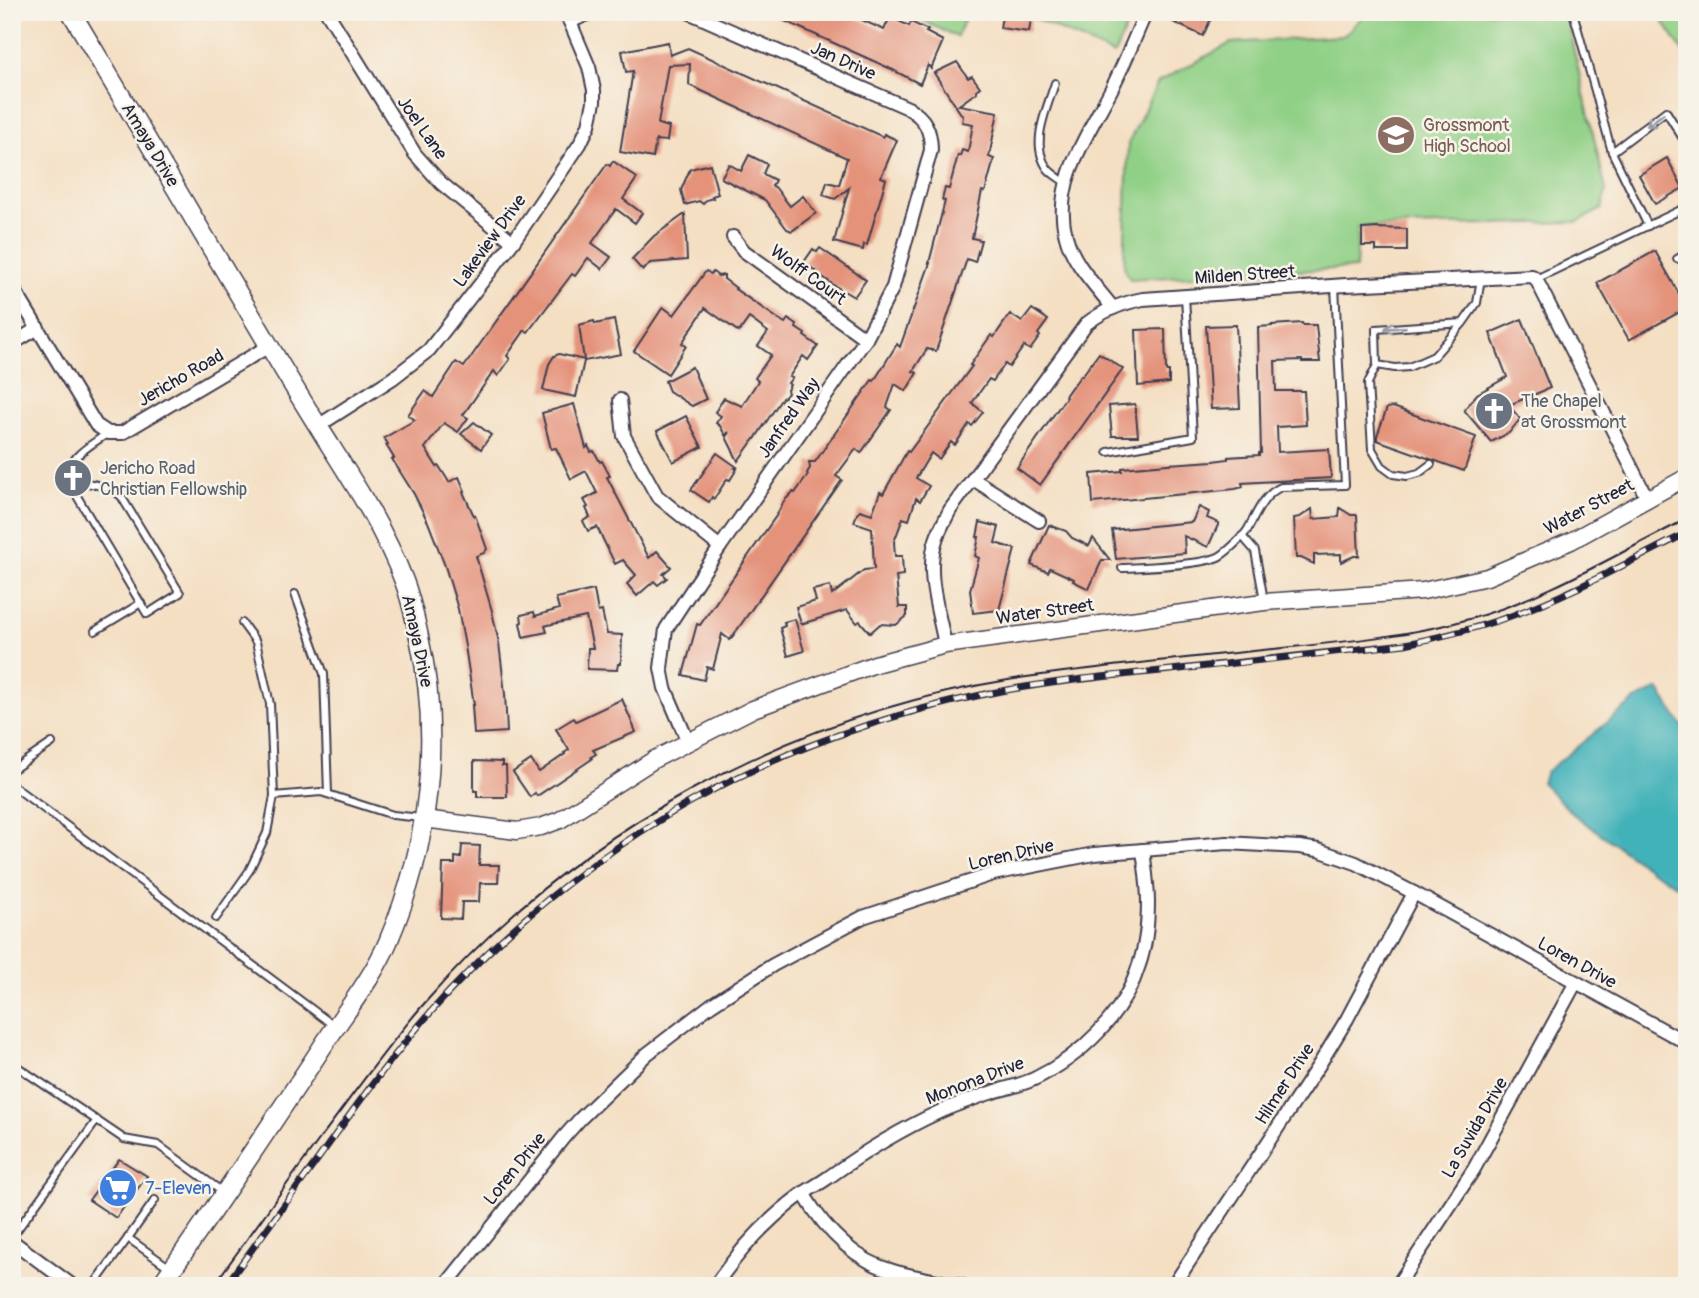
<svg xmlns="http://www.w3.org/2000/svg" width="1699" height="1298" viewBox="0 0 1699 1298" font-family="Pangolin,sans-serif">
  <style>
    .green { fill: #90d086; stroke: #597960; stroke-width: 2 }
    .water { fill: #42b2b9; stroke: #326a7a; stroke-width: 2 }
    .building { fill: #e4927a }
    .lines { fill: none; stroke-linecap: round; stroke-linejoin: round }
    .service-casing { stroke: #423e4f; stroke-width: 10 }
    .minor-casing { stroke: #423e4f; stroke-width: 16 }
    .tertiary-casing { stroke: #423e4f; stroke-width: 19 }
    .secondary-casing { stroke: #423e4f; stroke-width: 21 }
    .service { stroke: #fff; stroke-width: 6 }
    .minor { stroke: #fff; stroke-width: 12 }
    .tertiary { stroke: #fff; stroke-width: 16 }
    .secondary { stroke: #fff; stroke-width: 18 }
    .tram { stroke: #22223b; stroke-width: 2 }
    .rail-casing { stroke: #22223b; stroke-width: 7 }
    .rail { stroke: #f7f3e8; stroke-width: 4.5; stroke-dasharray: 13; stroke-linecap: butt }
    .oneway { stroke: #9c9ca7 }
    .labels { text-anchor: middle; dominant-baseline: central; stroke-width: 5; stroke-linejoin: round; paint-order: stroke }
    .street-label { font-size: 18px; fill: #22223b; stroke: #f7f3e8 }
    .education-label { font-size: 18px; fill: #785e54; stroke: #f7f3e8; text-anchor: start }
    .worship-label { font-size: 18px; fill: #5b616d; stroke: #f7f3e8; text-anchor: start }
    .shop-label { font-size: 18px; fill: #366cbe; stroke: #f7f3e8; text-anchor: start }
  </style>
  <rect width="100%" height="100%" fill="#f7f3e8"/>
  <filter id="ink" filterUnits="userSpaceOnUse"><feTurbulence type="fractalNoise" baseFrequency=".0143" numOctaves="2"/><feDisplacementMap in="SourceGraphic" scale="14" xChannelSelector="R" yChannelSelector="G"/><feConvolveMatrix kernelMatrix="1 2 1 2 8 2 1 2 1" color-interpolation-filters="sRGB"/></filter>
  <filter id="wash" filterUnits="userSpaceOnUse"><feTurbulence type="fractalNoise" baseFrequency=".00686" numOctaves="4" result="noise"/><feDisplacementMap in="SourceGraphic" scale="28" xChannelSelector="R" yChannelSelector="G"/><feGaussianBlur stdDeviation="1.57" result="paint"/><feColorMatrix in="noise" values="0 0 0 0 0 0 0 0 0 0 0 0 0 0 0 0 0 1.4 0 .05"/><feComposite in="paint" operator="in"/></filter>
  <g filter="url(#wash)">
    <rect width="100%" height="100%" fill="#f4dfc3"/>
    <!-- green -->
    <g class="green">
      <path d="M904,12H968L957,37Z"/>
      <path d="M1021,12H1133L1114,55Z"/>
      <path d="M1368,12H1565L1606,190L1602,209L1577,222L1358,227L1356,268L1130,279L1124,268L1128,144L1158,82L1231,43L1343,36Z"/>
      <path d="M1657,12H1680L1687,22V58Z"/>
    </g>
    <!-- water -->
    <path class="water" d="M1658,689L1687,733V891L1652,871L1573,814L1542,783L1546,772L1635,700Z"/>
    <g id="blocks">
      <!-- building -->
      <g class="building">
        <path d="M765,12H844L884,30L890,17L909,26L911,22L928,30L926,32L943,41L931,69L928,65L920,84L889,68Z"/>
        <path d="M1177,12H1214L1203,36L1173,22Z"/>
        <path d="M1002,16L1031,19L1029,32L1000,28Z"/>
        <path d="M668,42L670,55L688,48L883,137L884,134L897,140L881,177L886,179L867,245L864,244L863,250L834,242L849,188L835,199L823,195L827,182L839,185L847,158L689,85L690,64L668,65L658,124L669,127L667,141L656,140L653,158L620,152L633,71L626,72L622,51Z"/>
        <path d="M957,62L968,78L972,76L980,87L976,90L977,92L959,105L998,112L989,157L994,159L985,192L982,191L972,238L981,240L975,262L967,259L936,351L927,349L913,371L917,373L906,391L895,384L887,407L891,410L861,453L856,449L836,476L842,480L730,640L722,634L713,669L707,667L704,680L683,675L697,624L700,625L776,516L784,501L793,492L795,493L808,475L807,473L810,468L809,462H815L872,380L874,381L897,344L900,347L930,263H929L945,201L942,200L945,188L949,189L958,155L960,156L962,150L968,152L973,124L962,122L963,117L934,73Z"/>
        <path d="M749,155L767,164L763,174L775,180L772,186L775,187L790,206L803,196L816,213L792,231L787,229L765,200L721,178L729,164L741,171Z"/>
        <path d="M1667,158L1683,188L1655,204L1639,175Z"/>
        <path d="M613,161L637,178L623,199L642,213L635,223L616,209L592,243L611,257L602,269L588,258L575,276L572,274L528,332L525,330L507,356L510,359L498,376L494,371L463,415L468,418L458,432L444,423L425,448L437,467L439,466L449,482L459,477L465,491L463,492L474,516L475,515L487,549L484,553L476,556L492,611L499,643L505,694L507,732L474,734L472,705H474L465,646L458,609L445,566L428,522L414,494L392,459L394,458L386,445L388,444L384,438L415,420L408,415L425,391L433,397L456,362L464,367L607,164L610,166Z"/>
        <path d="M710,164L718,194L712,196L713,198L706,200L703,204L699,201L685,205L681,190L690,169Z"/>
        <path d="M685,214L687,260L650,263L643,271L632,259L654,236Z"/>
        <path d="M1377,228L1407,229V251H1376V246H1362V229Z"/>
        <path d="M820,248L866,280L854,297L832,284L804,262L813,249L817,252Z"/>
        <path d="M1655,251L1687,308L1629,340L1597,283Z"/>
        <path d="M706,271L711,274L713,272L718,276L724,275V279L736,288L735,289L777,318L785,323L788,319L797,325L796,328L805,334L804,336L818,346L808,360L803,356L789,377L792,378L788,383L790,385L787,390L788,393L785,397L782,398L755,439H754L738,461L726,437L729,432L725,435L720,426L716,423L721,416L715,412L724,398L742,406L758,381L755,378L771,355L758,346L768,332L749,318L739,332L705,308L682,343L686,346L668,374L634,351L663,307L674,315Z"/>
        <path d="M1032,309L1048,320L1038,334L1040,336L1030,350L1024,346L1009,367L1005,364L993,381L989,379L972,403L983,412L972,426L969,424L955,445L951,442L939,459L931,453L916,478L929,486L920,501L916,498L909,520L903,518L894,542L895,556H902L903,575L896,576L899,607H907V616L896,625L880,624L870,633L860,621L857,623L847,610L801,624L796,607L816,601L813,590L830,586L832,595L864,570L874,569L872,528L854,522L857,514L860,510L872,514L880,492L883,494L907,451L909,452L972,366L970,365L991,335L994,337L1010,314L1022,322Z"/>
        <path d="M1522,319L1550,388L1509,405L1520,419L1509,433L1491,442L1464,410L1477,394L1507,377L1490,333Z"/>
        <path d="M614,320L621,354L584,361L576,397L543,390L549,364L554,356L559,354L584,360L579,325L594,321L595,324Z"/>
        <path d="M1302,323L1303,325H1316L1320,362H1302V360L1275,361L1276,391H1304L1306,425L1277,427L1278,452L1329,449L1331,478L1242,483L1243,487L1235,489L1093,503L1091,474L1122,471V468L1168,464L1214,461L1228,459V457L1259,455V453H1261L1258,327L1272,326V325Z"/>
        <path d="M1236,325L1240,408L1211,409L1206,326Z"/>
        <path d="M1165,329L1166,371H1169V383L1138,386L1136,330Z"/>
        <path d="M1099,353L1123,369L1040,485L1017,468L1019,465L1066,397L1065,396L1072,386H1073L1081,375L1082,376Z"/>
        <path d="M692,367L706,399L692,406L669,391L665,381Z"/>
        <path d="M574,404L586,448L588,446L591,452L594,451L600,462L602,461L610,476L607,477L649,558L657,551L671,567L663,574L667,578L658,585L654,581L637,596L627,584L636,575L623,560L615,564L597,527L588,531L583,521L590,517L586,508L588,507L584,500L597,493L586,471L571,479L556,448L551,449L542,413Z"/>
        <path d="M1135,404L1138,436H1112L1109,406Z"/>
        <path d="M1393,407L1476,437L1464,471L1377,440V436L1387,408Z"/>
        <path d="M686,416L702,447L673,462L657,431Z"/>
        <path d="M474,422L491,435L481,449L461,434Z"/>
        <path d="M717,453L737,467L735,468L737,469L730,480L727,479L714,499L712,497L709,502L691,490Z"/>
        <path d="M1199,507L1209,512L1207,518L1219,523L1208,547L1184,536L1185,553L1116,559L1112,530L1192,522Z"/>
        <path d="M1340,508L1351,515H1357L1359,556H1354L1341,562V554L1314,555V564L1301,558H1296L1294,518L1300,517L1312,509L1313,519L1339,517Z"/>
        <path d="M980,522L999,527L995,543L1015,549L999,610L973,613L970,590L979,558L975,556L979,537H977Z"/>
        <path d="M1049,525L1066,531L1072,538L1089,546L1093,538L1110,560H1102L1089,589L1073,581L1074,579L1050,568L1048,572L1031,565Z"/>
        <path d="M594,590L598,612L602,611L607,634L622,635L621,664H618L617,670L587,669L588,648H593L586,617L548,625L545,626L547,632L523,637L520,623L522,622L521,615L534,612L535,616L559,609L556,598Z"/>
        <path d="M795,619L804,651L788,656L780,628L785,626L784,622Z"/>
        <path d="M622,699L636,732L593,750L596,754L591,757L592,759L537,796L535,793L530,797L513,772L531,760L539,772L565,754L564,753L569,750L556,729L574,718L576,721Z"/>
        <path d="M474,761L502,762V766H506L507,797H477V791H474Z"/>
        <path d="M462,845L480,846L479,865H499L498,883H480L479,902H462L461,919L441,918L443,864H455V857L461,858Z"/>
        <path d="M119,1159L147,1176L116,1218L89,1200Z"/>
      </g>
    </g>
  </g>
  <g filter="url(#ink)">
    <use href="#blocks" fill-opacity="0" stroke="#423e4f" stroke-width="2"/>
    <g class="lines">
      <defs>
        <g id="service">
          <path d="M1573,12L1612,152L1648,226"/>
          <path d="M1055,83C1047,109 1029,144 1048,169C1053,175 1060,178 1066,183"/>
          <path d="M1612,152L1666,111L1687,145"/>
          <path d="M1677,259L1687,253"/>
          <path d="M1536,279L1687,207"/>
          <path d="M1463,323L1376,329L1377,365L1395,368L1409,367L1434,356L1463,323L1477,303L1481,278"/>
          <path d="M1377,365L1368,383L1372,449L1382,466L1393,474L1407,476L1419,473L1431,464"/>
          <path d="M1108,452L1193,437L1185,296"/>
          <path d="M72,488L82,482C96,485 110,486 121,496L180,593L147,614L68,481C66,457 90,446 108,433"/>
          <path d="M1242,536L1255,551L1264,600"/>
          <path d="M1122,568C1141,567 1206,565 1220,556C1227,552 1244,536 1248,529C1257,513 1263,495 1281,487L1345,485L1335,286"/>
          <path d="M295,594L324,674L328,794"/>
          <path d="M242,623L256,642L270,704L274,796L321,792L393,815L421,818"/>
          <path d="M95,631L141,603"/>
          <path d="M12,770L52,743"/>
          <path d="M12,785L333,1025"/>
          <path d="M216,918L249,871L267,833L274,796"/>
          <path d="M12,1063L124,1139L158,1145L224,1193"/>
          <path d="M155,1200L128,1238L170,1268"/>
          <path d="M12,1237L97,1120"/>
          <path d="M12,1282L18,1286"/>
          <path d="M93,1286L128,1238"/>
        </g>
        <g id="minor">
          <path d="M327,12L415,154L441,183L513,242"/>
          <path d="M688,12L908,108C925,118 931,130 931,150L893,287L866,339L720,547L666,629L661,668L665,688L688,742"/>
          <path d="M570,22L591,12"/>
          <path d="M733,237L744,251L866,339"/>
          <path d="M12,286L96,425L108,433H122L269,346"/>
          <path d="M1113,308C1096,286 1073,264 1066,236C1051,183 1090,132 1113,86C1125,62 1135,37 1146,12"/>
          <path d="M12,344L38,328"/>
          <path d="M620,400L624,436L657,496L720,547"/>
          <path d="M318,426L393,378L429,350L513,242L580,144L589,125L594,102V90L589,67L570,22L564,12"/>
          <path d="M973,479L1039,521"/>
          <path d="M945,645C939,612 925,573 936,540C939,530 945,520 950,510L1086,324C1104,310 1122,303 1143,299L1346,285L1532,276L1536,279L1647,498"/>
          <path d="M803,1193C824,1228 853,1260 893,1271C916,1278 940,1281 963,1286"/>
          <path d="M12,1241L73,1286"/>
          <path d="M445,1286L564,1137L580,1119L647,1054L711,1005L773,965L863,917L993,874L1094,854L1143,850L1227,843L1300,847L1318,850L1356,863L1414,893L1687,1043"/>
          <path d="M715,1286C739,1250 768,1219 802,1194C811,1188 821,1183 829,1177C864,1152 900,1130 939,1112C957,1104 975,1098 993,1092C1007,1088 1021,1085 1034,1079C1080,1057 1124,1015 1139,965C1146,945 1148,923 1148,902C1148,885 1145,867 1143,850"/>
          <path d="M1173,1286L1319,1065L1347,1019L1414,893"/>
          <path d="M1397,1286L1474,1169L1576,982"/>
        </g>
        <path id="tertiary" d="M424,819L517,831L541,827L560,820L655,759L753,709L875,664L945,645L1264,602L1423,591L1487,577L1571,541L1687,477"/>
        <path id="secondary" d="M71,12C137,122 202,233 267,342C287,376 307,409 328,442C356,486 385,531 404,581C411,599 415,618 419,637C442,739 429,846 388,942C371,982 342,1015 319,1052C267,1131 215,1209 160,1286"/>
      </defs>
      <!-- service casing -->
      <use href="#service" class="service-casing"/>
      <!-- minor casing -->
      <use href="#minor" class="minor-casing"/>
      <!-- tertiary casing -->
      <use href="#tertiary" class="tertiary-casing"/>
      <!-- secondary casing -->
      <use href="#secondary" class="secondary-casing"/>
      <!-- service -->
      <use href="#service" class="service"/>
      <!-- minor -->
      <use href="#minor" class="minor"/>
      <!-- tertiary -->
      <use href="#tertiary" class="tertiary"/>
      <!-- secondary -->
      <use href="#secondary" class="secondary"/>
      <!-- tram -->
      <path class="tram" d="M213,1286C249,1236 285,1187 321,1137C354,1093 386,1048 422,1006C573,832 787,715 1014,679C1106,665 1200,657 1292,647C1353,641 1414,635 1473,618C1549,596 1616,554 1687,519"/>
      <defs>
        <path id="rail" d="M225,1286C256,1244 287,1202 318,1159C359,1102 400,1044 449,992C596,836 771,739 981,695C1043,682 1108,676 1171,670C1249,662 1327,653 1405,644C1440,637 1474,629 1508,617C1570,595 1628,562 1687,533"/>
      </defs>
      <!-- rail casing -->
      <use href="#rail" class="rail-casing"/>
      <!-- rail -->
      <use href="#rail" class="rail"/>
    </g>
    <!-- one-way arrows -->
    <defs><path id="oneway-shaft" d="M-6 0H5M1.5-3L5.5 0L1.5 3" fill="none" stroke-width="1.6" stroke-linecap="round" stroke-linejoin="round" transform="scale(1.75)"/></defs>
    <g class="oneway">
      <use href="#oneway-shaft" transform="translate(1655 120) rotate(143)"/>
      <use href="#oneway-shaft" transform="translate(1395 328) rotate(176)"/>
    </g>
  </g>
  <!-- icons -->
  <defs>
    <symbol id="school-disc" viewBox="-11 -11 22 22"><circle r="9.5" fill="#8d6e63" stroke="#f7f3e8"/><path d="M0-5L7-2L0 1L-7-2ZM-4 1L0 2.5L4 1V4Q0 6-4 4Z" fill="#fff"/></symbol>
    <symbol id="church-disc" viewBox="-11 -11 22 22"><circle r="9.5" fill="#6b7280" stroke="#f7f3e8"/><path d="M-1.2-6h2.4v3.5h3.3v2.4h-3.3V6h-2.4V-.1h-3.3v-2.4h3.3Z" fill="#fff"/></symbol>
    <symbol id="supermarket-disc" viewBox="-11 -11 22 22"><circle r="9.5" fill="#3f7fe0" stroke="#f7f3e8"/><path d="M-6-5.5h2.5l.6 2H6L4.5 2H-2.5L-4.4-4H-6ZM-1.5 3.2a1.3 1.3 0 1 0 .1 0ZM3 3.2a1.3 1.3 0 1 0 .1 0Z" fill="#fff"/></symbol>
  </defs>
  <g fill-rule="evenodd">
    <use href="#school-disc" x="1374" y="113" width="44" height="44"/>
    <use href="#church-disc" x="1472" y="389" width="44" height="44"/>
    <use href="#church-disc" x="51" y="456" width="44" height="44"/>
    <use href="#supermarket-disc" x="96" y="1166" width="44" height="44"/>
  </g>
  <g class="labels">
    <!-- street labels -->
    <g class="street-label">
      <text transform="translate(843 61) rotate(24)">Jan Drive</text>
      <text transform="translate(422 128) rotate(55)">Joel Lane</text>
      <text transform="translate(150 145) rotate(59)">Amaya Drive</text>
      <text transform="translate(490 241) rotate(-54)">Lakeview Drive</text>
      <text transform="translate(808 275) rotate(36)">Wolff Court</text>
      <text transform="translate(1245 275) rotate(-4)">Milden Street</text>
      <text transform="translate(181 378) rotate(-30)">Jericho Road</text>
      <text transform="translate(789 418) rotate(-55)">Janfred Way</text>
      <text transform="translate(1589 507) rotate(-28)">Water Street</text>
      <text transform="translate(1045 612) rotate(-8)">Water Street</text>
      <text transform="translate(417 641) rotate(78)">Amaya Drive</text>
      <text transform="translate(1011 855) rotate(-13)">Loren Drive</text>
      <text transform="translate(1577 963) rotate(29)">Loren Drive</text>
      <text transform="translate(975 1081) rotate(-21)">Monona Drive</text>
      <text transform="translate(1285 1084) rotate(-57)">Hilmer Drive</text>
      <text transform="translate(1475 1128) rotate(-60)">La Suvida Drive</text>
      <text transform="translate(515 1169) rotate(-51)">Loren Drive</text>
    </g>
    <!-- education labels -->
    <g class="education-label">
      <text x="1423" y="125">Grossmont<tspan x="1423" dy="21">High School</tspan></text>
    </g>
    <!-- worship labels -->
    <g class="worship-label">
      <text x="1521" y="401">The Chapel<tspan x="1521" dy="21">at Grossmont</tspan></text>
      <text x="100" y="468">Jericho Road<tspan x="100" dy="21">Christian Fellowship</tspan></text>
    </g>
    <!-- shop labels -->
    <g class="shop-label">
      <text x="145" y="1188">7-Eleven</text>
    </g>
  </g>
  <!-- margin -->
  <rect width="1699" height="1298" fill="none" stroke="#f7f3e8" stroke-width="42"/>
</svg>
